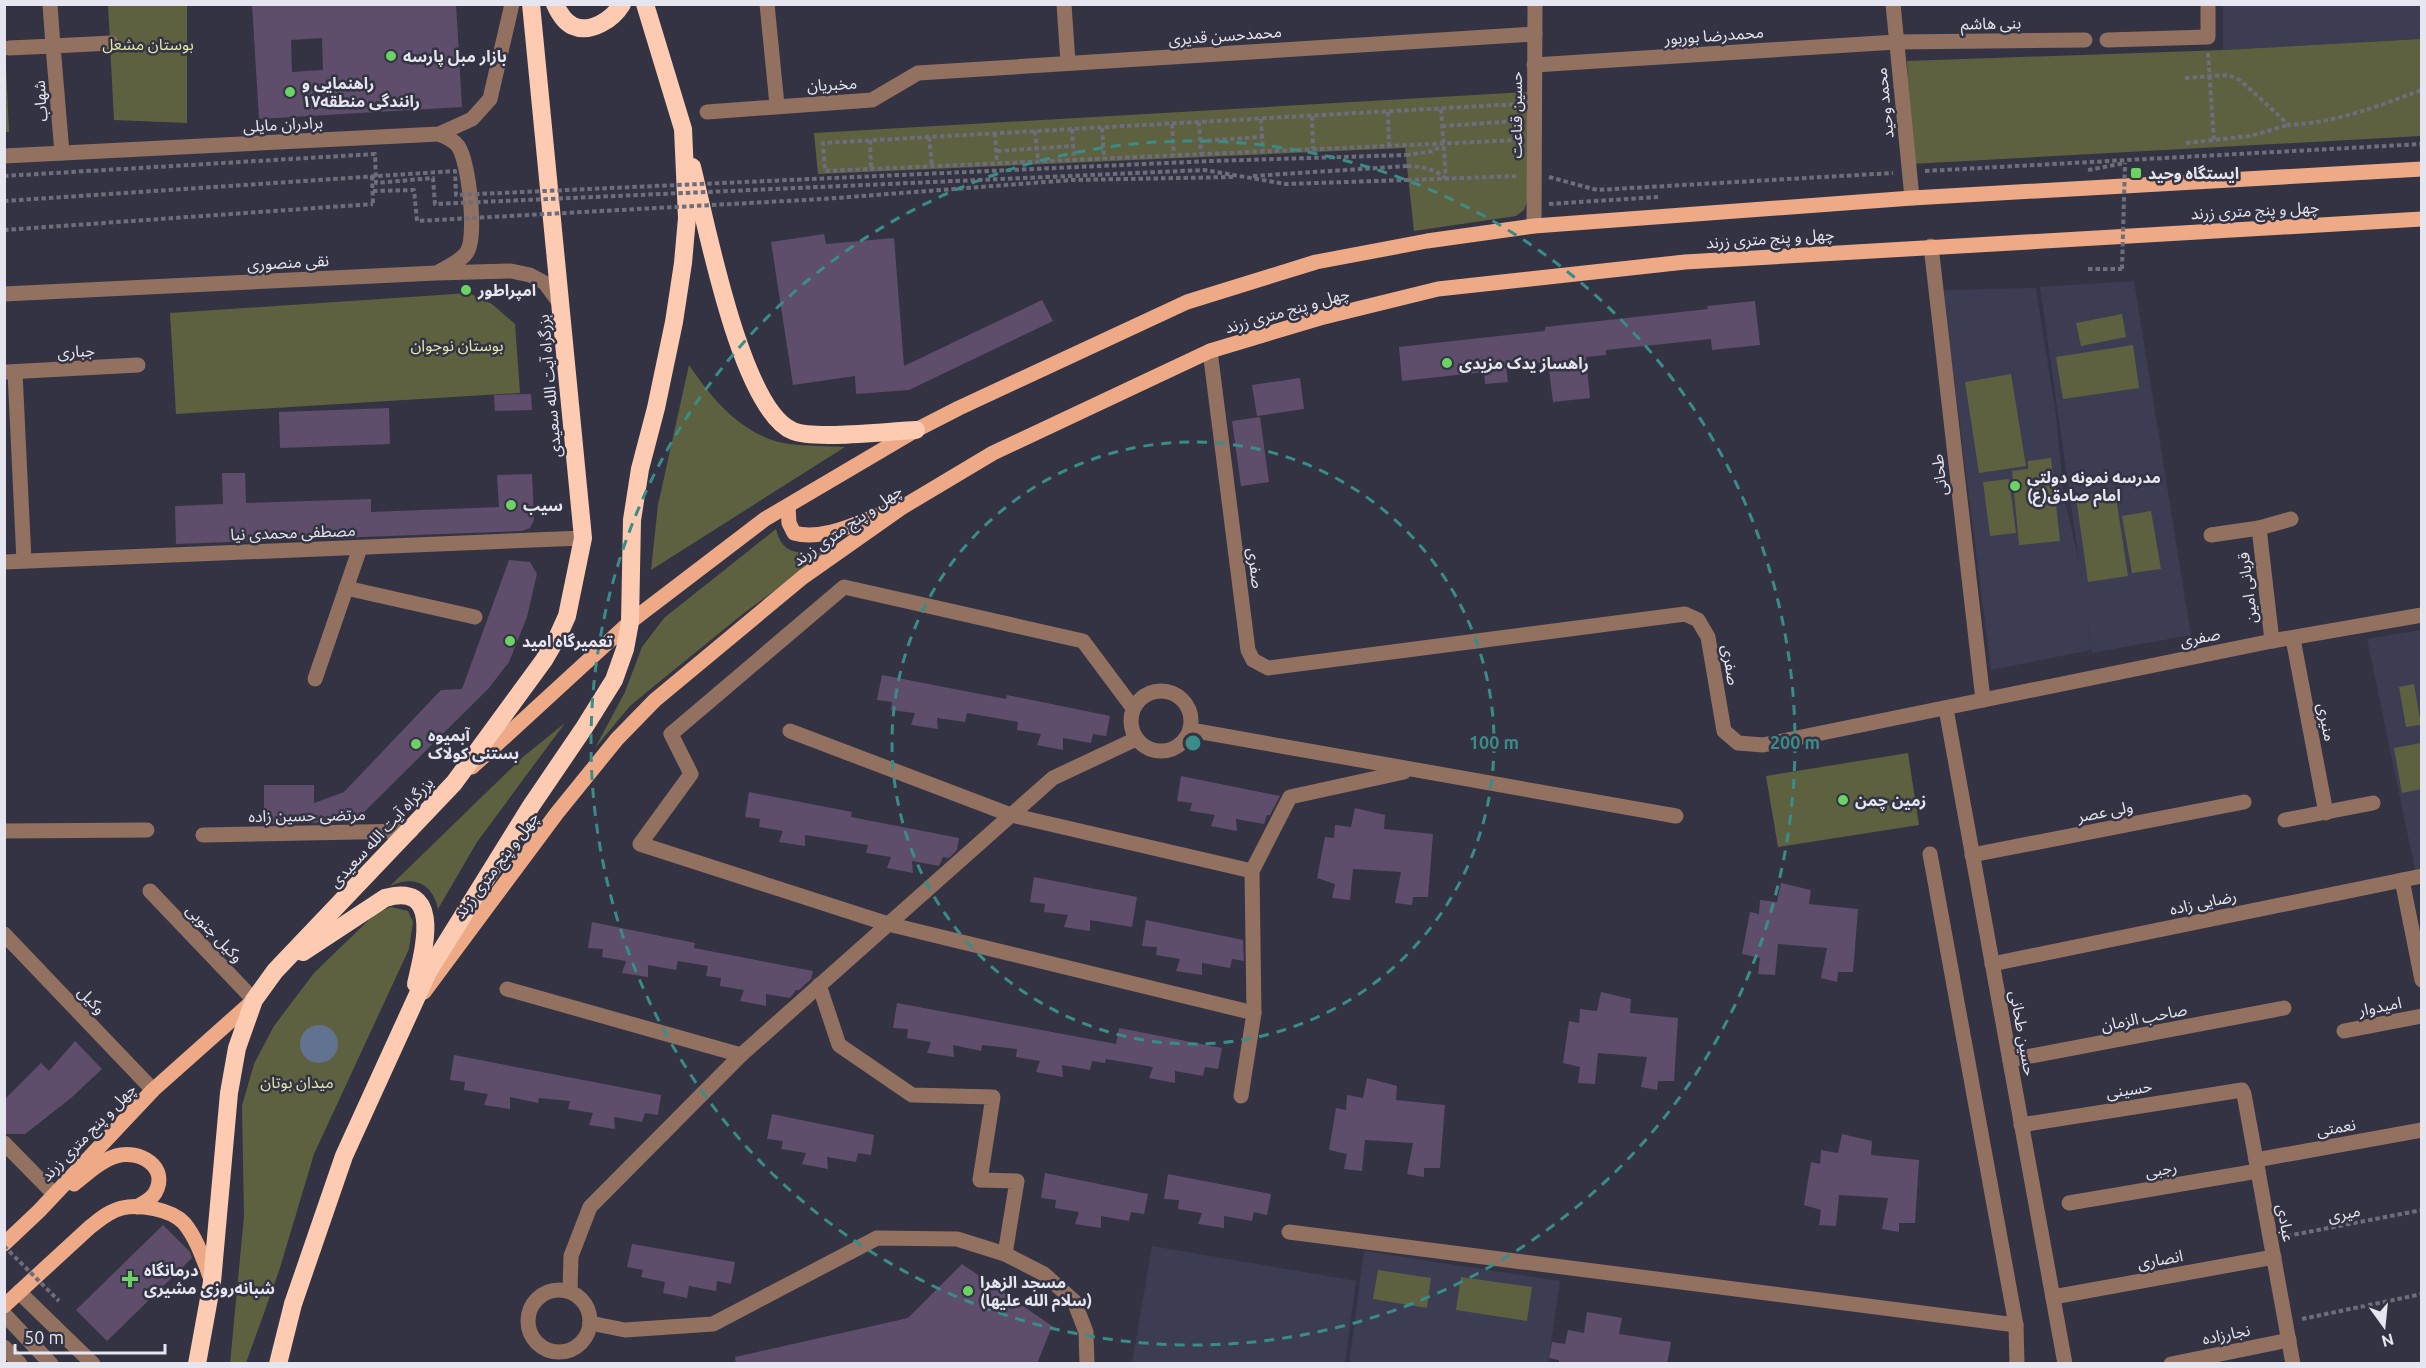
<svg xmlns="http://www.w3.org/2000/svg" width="2426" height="1368" viewBox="0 0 2426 1368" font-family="Ubuntu,'Noto Sans Arabic',sans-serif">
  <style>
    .built { fill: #3c3d52 }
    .green { fill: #5e6140 }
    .water { fill: #617390 }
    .building { fill: #5e4e6b; fill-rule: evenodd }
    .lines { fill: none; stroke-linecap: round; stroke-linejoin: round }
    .path { stroke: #6d6d7b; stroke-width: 4; stroke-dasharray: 4.5 3; stroke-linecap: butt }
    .minor { stroke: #927160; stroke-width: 15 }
    .major { stroke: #eeaa87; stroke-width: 15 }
    .highway { stroke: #fccbb1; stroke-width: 18 }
    .path-bridge { stroke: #6d6d7b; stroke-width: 4; stroke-dasharray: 4.5 3; stroke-linecap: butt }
    .ring { fill: none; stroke: #3a8c88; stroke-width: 3; stroke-dasharray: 10 8 }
    .poi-dot { fill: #6bd363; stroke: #333343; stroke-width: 2 }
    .labels { text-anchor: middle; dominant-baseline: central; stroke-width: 5; stroke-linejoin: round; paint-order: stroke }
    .street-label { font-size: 16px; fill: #e6e6f0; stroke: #333343 }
    .park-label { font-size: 16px; fill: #e1e7a9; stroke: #333343 }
    .poi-label { font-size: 16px; font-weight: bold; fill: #e6e6f0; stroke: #333343; text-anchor: start }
    .centre { fill: #3a8c88; stroke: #333343; stroke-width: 3 }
    .ring-label { font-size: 18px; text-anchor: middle; font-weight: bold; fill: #3a8c88; stroke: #333343; stroke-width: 5; stroke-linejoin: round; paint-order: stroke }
  </style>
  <rect width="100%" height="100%" fill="#333343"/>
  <!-- built -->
  <g class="built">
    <path d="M2223,5H2421V39L2223,50Z"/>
    <path d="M2134,281L2191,635L2092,653L2086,612L2091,650L1991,670L1954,379L1941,290L2036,288L2056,416L2064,497L2079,561L2040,287Z"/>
    <path d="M2421,630V869L2415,870L2367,639Z"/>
    <path d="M1152,1246L1356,1281L1345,1363H1132Z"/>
    <path d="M1364,1251L1560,1281L1548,1363L1349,1364Z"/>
  </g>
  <!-- green -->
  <g class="green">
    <path d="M108,5H187V123L114,120Z"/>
    <path d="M4,24L9,132H4Z"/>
    <path d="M2421,39V136L1911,164L1907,61L2223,50Z"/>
    <path d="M1527,92V202L1524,210L1516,216L1414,231L1405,148L818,174L814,133Z"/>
    <path d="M469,293L492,304L515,324L520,393L176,414L170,313Z"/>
    <path d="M2122,314L2126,337L2081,346L2076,323Z"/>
    <path d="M2133,345L2139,388L2063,399L2056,357Z"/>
    <path d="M689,365C713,400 743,437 789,444C807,446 826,446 845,447L651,570L658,505Z"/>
    <path d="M2011,374L2026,466L1979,473L1965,382Z"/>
    <path d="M2051,458L2060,541L2019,545L2012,471L2028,469V461Z"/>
    <path d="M2009,479L2016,533L1990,536L1983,482Z"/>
    <path d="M2115,491L2128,576L2088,582L2076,497Z"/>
    <path d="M2151,511L2161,569L2132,573L2122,516Z"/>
    <path d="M776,529C783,559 805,553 830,550L744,613L648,691L630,706L595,748L625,692L642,647L664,618Z"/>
    <path d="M2414,684L2421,725L2406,727L2399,687Z"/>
    <path d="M565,723L477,842L438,909C433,883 413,875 390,886L523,757Z"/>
    <path d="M2421,743V789L2402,793L2394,748Z"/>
    <path d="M1908,753L1919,825L1778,847L1766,776Z"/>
    <path d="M391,907L408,911L413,922L409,949L314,1154L279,1271L246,1363L230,1364L244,1216L242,1106L254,1064L274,1026L314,973L376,913Z"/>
    <path d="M1378,1270L1431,1278L1427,1308L1373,1299Z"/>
    <path d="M1461,1277L1532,1287L1527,1321L1456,1310Z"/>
  </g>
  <!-- water -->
  <circle class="water" cx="319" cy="1044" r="19"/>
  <!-- building -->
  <g class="building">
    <path d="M252,4H456L462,107L259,119ZM322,38L323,70L292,72L291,40Z"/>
    <path d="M824,234L826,244L894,238L904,366L1042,300L1053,321L909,390L856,394L855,376L793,385L771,242Z"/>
    <path d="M1755,301L1760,345L1712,350L1711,339L1606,350V355L1586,357L1590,398L1553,402L1548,362L1506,366L1508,382L1485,384L1484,372L1402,381L1399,347L1545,331V327L1708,309L1707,306Z"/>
    <path d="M1300,378L1304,409L1257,416L1252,385Z"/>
    <path d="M531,394L532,410L495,411L494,395Z"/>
    <path d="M389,408L390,444L280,448L279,412Z"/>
    <path d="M1260,417L1269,482L1241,486L1232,421Z"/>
    <path d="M222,473H245L246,503L371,499V512L499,507L497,475L532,474L534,520L530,528L522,531L176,544L175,506L223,504Z"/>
    <path d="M509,560L530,562L537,574L527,617L509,662L489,688L354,822L264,824V785H314V803L344,792L441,690L462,689Z"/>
    <path d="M882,675L1006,699L1007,695L1110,716L1106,736L1093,734L1091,743L1063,738V750L1037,745L1041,734L1017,730L1018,722L967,713L965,722L937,718L938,729L911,725L915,713L891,710L892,702L877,700Z"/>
    <path d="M1181,776L1280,796L1270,815H1267L1264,824L1236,819L1237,831L1211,826L1215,815L1190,811L1192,803L1177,801Z"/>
    <path d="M749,792L852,812L851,817L959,838L957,850L949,858L943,857L939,866L912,861L913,873L887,868L891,857L866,853L868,845L805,835V846L779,842L783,831L759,827L760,819L745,817Z"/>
    <path d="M1355,808L1385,815L1384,829L1433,834L1428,897H1413L1412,905L1395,903L1401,872L1353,869L1350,900L1332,898L1335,884L1317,878L1325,837L1334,838L1335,825L1351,827Z"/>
    <path d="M1034,877L1137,897L1132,927L1090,920V931L1064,927L1068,915L1044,912L1045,904L1030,902Z"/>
    <path d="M1781,883L1811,890L1809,904L1858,909L1853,972H1838L1837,982L1821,978L1827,948L1778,944L1775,975L1758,974L1760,958L1742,954L1750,912L1759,914L1760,900L1777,902Z"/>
    <path d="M1146,920L1243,940L1244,961L1232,959L1230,968L1202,963V975L1176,971L1180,959L1156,955L1157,947L1142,946Z"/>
    <path d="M592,922L695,943L694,948L813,971L811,979L799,990H796L790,998L766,994V1006L740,1001L744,990L720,986L721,978L706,976L708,966L678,961L676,970L648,965V977L622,973L626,961L602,957L603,949L588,948Z"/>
    <path d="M1601,992L1631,999L1630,1013L1678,1018L1674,1081H1658L1657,1090L1641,1087L1647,1057L1598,1053L1595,1084L1578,1083L1580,1067L1563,1063L1569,1021L1579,1023L1580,1009L1597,1011Z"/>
    <path d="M897,1003L1116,1044L1119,1028L1222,1048L1218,1069L1205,1067L1203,1076L1175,1071V1083L1149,1078L1153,1067L1106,1059L1105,1063L1092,1061L1090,1070L1062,1065L1063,1077L1036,1072L1040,1061L1016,1057L1017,1049L982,1045L981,1051L953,1045L954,1057L927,1053L931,1042L907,1038L908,1029L893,1028Z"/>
    <path d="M75,1041L102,1069L71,1098L25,1134H4V1100L41,1063L49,1071Z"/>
    <path d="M454,1055L661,1095L658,1115L645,1113L642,1122L614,1117L615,1129L589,1125L593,1113L568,1109L570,1101L539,1098L538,1103L510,1097V1109L484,1105L488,1094L464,1090L465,1082L450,1080Z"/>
    <path d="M1367,1078L1397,1086L1396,1100L1445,1105L1440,1168H1424V1177L1407,1174L1413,1143L1365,1140L1362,1171L1344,1169L1347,1154L1329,1150L1336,1108L1346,1110L1347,1095L1363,1098Z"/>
    <path d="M772,1114L874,1135L871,1155L858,1153L856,1162L827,1157L828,1169L802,1164L806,1153L781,1149L783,1141L767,1139Z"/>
    <path d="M1842,1134L1872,1141L1871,1155L1919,1160L1915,1223H1899V1232L1882,1229L1888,1198L1839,1195L1836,1226L1819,1225L1821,1210L1804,1205L1811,1162L1820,1164L1821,1150L1838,1153Z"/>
    <path d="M1045,1173L1148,1194L1144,1214L1131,1212L1129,1221L1101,1216V1228L1075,1224L1079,1212L1055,1208L1056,1200L1041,1198Z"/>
    <path d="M1168,1174L1271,1194L1267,1215L1254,1212L1252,1221L1224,1216V1228L1198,1224L1202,1213L1178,1209L1179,1200L1164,1199Z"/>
    <path d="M163,1225L190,1252L192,1258L107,1341L76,1310Z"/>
    <path d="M632,1244L735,1262L731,1284L717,1281L716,1291L689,1286L687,1298L663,1293L665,1282L641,1277L643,1270L627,1267Z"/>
    <path d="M962,1264L1052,1326L1037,1364H736L735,1357L908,1318Z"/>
    <path d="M1587,1312L1622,1318L1619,1334L1671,1342L1667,1364H1559V1360L1549,1358L1552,1342L1565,1344L1568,1330L1584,1333Z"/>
  </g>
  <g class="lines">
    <!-- path -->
    <g class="path">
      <path d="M2208,53L2214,141"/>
      <path d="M2185,78L2228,75L2240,80L2289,125C2339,122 2375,107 2422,90"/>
      <path d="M1518,107V104L823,143L825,171L1520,140"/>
      <path d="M1441,109L1446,179"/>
      <path d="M1388,112L1389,146"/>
      <path d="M1312,116L1313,149"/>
      <path d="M1261,119L1263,151"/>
      <path d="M1199,122L1201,154"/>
      <path d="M1172,124L1174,155"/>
      <path d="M1442,126L1518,121"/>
      <path d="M1102,128L1104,158"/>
      <path d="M1072,129L1074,160"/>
      <path d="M1035,131L1038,161"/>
      <path d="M995,133L997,163"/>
      <path d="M929,137L932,166"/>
      <path d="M870,140L871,169"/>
      <path d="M1200,141L1262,137"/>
      <path d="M2186,143L2250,136L2288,125"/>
      <path d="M997,151L1073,146"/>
      <path d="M1406,155L1434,151L1442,144"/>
      <path d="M1407,166C1422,167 1433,168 1445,178"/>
      <path d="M2088,170L2125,163"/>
      <path d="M1925,171L2422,144"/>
      <path d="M1549,177L1597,190L1893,173"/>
      <path d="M1407,180L1518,176"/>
      <path d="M1549,204L1658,197"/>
      <path d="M4,230L373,204"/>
      <path d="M2088,269H2122"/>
      <path d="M2287,1236L2422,1210"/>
      <path d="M2302,1319L2422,1294"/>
    </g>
    <!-- minor -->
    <g class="minor">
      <path d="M767,4L777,105"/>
      <path d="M1064,4L1068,63"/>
      <path d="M1893,4L1912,198"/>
      <path d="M2107,40L2208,37V4"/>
      <path d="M9,48L53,46L50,4"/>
      <path d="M1534,65L1896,42L2085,40"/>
      <path d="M707,112L872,100L918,73L1535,34"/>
      <path d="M439,134C446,137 454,140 458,146C469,161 477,237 467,252C461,261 449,266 440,271"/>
      <path d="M62,153L53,46L111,43"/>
      <path d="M4,156L439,134L472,119L490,99L512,4"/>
      <path d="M1534,226L1535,4"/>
      <path d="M1931,246L1983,700"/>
      <path d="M4,294L436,273L511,271L530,275L545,283L561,305"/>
      <path d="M1210,351L1248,650L1253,660L1268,668L1685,614L1698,620L1708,637L1724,731L1738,743L1763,745L2272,641L2422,615"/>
      <path d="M7,372L138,365"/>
      <path d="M15,372L24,561"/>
      <path d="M2211,535L2259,528"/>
      <path d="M4,562L583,538"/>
      <path d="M346,588L475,617"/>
      <path d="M2293,639L2326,813"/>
      <path d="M2272,641L2259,528L2291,519"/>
      <path d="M315,679L360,548"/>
      <circle cx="1161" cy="721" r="30"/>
      <path d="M1133,708L1083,641L844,587L671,734L691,774L640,844L888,924L1254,1013"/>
      <path d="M1946,709L2065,1364"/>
      <path d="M1191,730L1676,816"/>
      <path d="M790,731L1011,815L1252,871"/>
      <path d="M2285,820L2373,803"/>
      <path d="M4,831L147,830"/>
      <path d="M203,835L411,831"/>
      <path d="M1930,854L2016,1325L2017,1364"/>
      <path d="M1972,855L2244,802"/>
      <path d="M2402,880L2422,980"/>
      <path d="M150,891L254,1000"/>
      <path d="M4,934L153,1090"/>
      <path d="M1992,964L2422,876"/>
      <path d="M819,985L839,1045L912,1095L993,1097L980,1180L1017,1181L1005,1254"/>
      <path d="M507,989L741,1055"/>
      <path d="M2344,1031L2422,1016"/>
      <path d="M2010,1060L2284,1008"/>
      <path d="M1241,1096L1254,1013L1252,871L1290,797L1404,772"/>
      <path d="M2021,1125L2242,1090L2244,1094L2293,1364"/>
      <path d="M4,1143L54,1194"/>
      <path d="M2256,1160L2422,1130"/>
      <path d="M2069,1203L2258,1171"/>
      <path d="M1289,1232L2016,1325"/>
      <circle cx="559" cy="1321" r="31"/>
      <path d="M570,1291L571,1256L590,1207L741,1055L1053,778L1136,739"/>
      <path d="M19,1292L93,1364"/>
      <path d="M2053,1297L2274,1257"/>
      <path d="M4,1314L51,1364"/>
      <path d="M590,1323L625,1330L713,1324L877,1238L957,1239L1005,1254L1044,1274L1074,1301L1086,1332L1087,1364"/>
      <path d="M4,1347L20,1364"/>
      <path d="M2171,1364L2289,1340"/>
    </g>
    <!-- major -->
    <g class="major">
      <path d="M788,506L789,523L794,533C823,541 857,523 884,513"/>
      <path d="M472,767L630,622L765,519L916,430L959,408L1187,302L1316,262L1427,241L1534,226L1912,198L2422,169"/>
      <path d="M424,992L557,813L617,739L655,700L803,577L901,508L993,453L1210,351L1320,318L1438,289L1685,262L2422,219"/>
      <path d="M74,1184C87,1174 100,1161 116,1156C139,1149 170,1167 155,1193C151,1200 143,1203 137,1207"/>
      <path d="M4,1244L39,1211L153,1090L254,1000"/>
      <path d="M4,1306L90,1227C99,1220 109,1211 122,1208C139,1204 171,1209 184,1223C198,1240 204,1262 212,1282"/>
    </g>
    <!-- highway -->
    <g class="highway">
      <path d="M555,4C559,13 564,22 573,26C591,34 613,19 622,4"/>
      <path d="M692,167C706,222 741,410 793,431C814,440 890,431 916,430"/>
      <path d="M303,952L385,898C444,881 423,952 416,984"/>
      <path d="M197,1364L212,1282L229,1093L237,1048L254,1000L275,971L454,783L544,660L558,636L567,616L583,538L531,4"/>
      <path d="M278,1364L293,1304L344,1156L428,972L531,806L584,728L614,680L625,649L630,622L632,520L640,469L656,408L674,322L683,263L687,218L683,129L645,4"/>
    </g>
    <!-- path-bridge -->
    <g class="path-bridge">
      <path d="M4,176L375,154L376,183L433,178L435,204L1204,170L1286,184L1407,180"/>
      <path d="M372,176L373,204"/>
      <path d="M1253,176L1407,166"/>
      <path d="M373,191L414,190L417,221L823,199L1072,180L1233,177"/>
      <path d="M4,201L455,171L456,195L1211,161L1406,155"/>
      <path d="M2122,269L2125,163"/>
      <path d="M4,1246L59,1301"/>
    </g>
  </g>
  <!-- distance rings -->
  <g class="ring">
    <circle cx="1193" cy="743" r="301"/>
    <circle cx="1193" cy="743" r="602"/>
  </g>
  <!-- markers -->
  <g class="poi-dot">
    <circle cx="391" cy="56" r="6"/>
    <circle cx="290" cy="92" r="6"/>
    <rect x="2130" y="167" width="12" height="12" rx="3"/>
    <circle cx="466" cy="290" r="6"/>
    <circle cx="1447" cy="363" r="6"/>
    <circle cx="2015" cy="486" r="6"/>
    <circle cx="511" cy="505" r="6"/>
    <circle cx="510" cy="641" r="6"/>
    <circle cx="416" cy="744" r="6"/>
    <circle cx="1843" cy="800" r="6"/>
    <path d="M127 1270h6v6h6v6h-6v6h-6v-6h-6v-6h6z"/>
    <circle cx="968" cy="1291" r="6"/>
  </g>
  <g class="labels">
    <!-- street labels -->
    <g class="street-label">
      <text transform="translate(1991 23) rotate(-1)">بنی هاشم</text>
      <text transform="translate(1225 35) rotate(-4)">محمدحسن قدیری</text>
      <text transform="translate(1714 35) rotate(-4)">محمدرضا بوربور</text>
      <text transform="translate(832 84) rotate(-3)">مخبریان</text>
      <text transform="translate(40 101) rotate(-94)">شهاب</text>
      <text transform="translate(1884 103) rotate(-96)">محمد وحید</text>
      <text transform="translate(1516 115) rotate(-90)">حسین قناعت</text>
      <text transform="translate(283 124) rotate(-3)">برادران مایلی</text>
      <text transform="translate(2255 210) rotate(-3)">چهل و پنج متری زرند</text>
      <text transform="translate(1770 238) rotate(-4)">چهل و پنج متری زرند</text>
      <text transform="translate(288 262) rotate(-3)">نقی منصوری</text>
      <text transform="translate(1287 310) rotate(-16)">چهل و پنج متری زرند</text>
      <text transform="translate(76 351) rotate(-3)">جباری</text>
      <text transform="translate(549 386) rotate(-95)">بزرگراه آیت الله سعیدی</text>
      <text transform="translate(1939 475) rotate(-97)">طحانی</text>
      <text transform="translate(847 525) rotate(-35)">چهل و پنج متری زرند</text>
      <text transform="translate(293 532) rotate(-2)">مصطفی محمدی نیا</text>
      <text transform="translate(1256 568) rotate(83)">صفری</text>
      <text transform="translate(2247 588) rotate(-97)">قربانی امین</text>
      <text transform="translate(2200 637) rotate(-12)">صفری</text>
      <text transform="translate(1731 665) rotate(81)">صفری</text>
      <text transform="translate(2327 722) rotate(79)">منیری</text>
      <text transform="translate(2105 811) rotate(-11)">ولی عصر</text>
      <text transform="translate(307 815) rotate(-1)">مرتضی حسین زاده</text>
      <text transform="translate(381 832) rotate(-47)">بزرگراه آیت الله سعیدی</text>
      <text transform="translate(496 865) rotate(-53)">چهل و پنج متری زرند</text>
      <text transform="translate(2203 902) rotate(-12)">رضایی زاده</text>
      <text transform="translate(215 933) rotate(46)">وکیل جنوبی</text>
      <text transform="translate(92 1000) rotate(46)">وکیل</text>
      <text transform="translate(2380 1006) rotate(-11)">امیدوار</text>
      <text transform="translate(2144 1017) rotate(-11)">صاحب الزمان</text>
      <text transform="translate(2023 1033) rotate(80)">حسین طحانی</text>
      <text transform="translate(2129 1089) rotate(-9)">حسینی</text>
      <text transform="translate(2336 1127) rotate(-10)">نعمتی</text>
      <text transform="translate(88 1132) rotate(-46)">چهل و پنج متری زرند</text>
      <text transform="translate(2161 1169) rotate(-10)">رجبی</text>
      <text transform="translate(2344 1213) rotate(-11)">میری</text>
      <text transform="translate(2286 1223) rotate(80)">عبادی</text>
      <text transform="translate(2160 1259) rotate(-10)">انصاری</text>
      <text transform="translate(2226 1334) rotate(-11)">نجارزاده</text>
    </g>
    <!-- park labels -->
    <g class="park-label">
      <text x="148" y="44">بوستان مشعل</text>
      <text x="457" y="345">بوستان نوجوان</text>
      <text x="297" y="1082">میدان بوتان</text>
    </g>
    <!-- poi labels -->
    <g class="poi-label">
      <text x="403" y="56">بازار مبل پارسه</text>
      <text x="302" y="83">راهنمایی و<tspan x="302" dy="18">رانندگی منطقه۱۷</tspan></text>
      <text x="2148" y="173">ایستگاه وحید</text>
      <text x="478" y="290">امپراطور</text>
      <text x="1459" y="363">راهساز یدک مزیدی</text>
      <text x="2027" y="477">مدرسه نمونه دولتی<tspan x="2027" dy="18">امام صادق(ع)</tspan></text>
      <text x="523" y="505">سیب</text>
      <text x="522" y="641">تعمیرگاه امید</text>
      <text x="428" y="735">آبمیوه<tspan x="428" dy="18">بستنی کولاک</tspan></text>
      <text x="1855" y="800">زمین چمن</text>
      <text x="144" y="1270">درمانگاه<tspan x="144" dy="18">شبانه‌روزی مشیری</tspan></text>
      <text x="980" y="1282">مسجد الزهرا<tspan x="980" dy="18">(سلام الله علیها)</tspan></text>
    </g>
  </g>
  <circle cx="1193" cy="743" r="9" class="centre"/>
  <g class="ring-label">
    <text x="1494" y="749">100 m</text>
    <text x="1795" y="749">200 m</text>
  </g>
  <!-- border -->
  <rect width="2426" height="1368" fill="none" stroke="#e6e6f0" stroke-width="12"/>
  <!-- north arrow -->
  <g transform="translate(2384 1326) rotate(165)" stroke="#333343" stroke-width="4.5" paint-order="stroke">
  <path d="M0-4.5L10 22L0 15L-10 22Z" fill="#e6e6f0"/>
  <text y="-9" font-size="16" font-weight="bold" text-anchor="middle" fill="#e6e6f0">N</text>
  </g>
  <!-- scale -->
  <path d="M15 1344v9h150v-9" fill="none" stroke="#e6e6f0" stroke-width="3"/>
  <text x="24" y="1344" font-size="18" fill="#e6e6f0" stroke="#333343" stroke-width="4.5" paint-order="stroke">50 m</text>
</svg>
